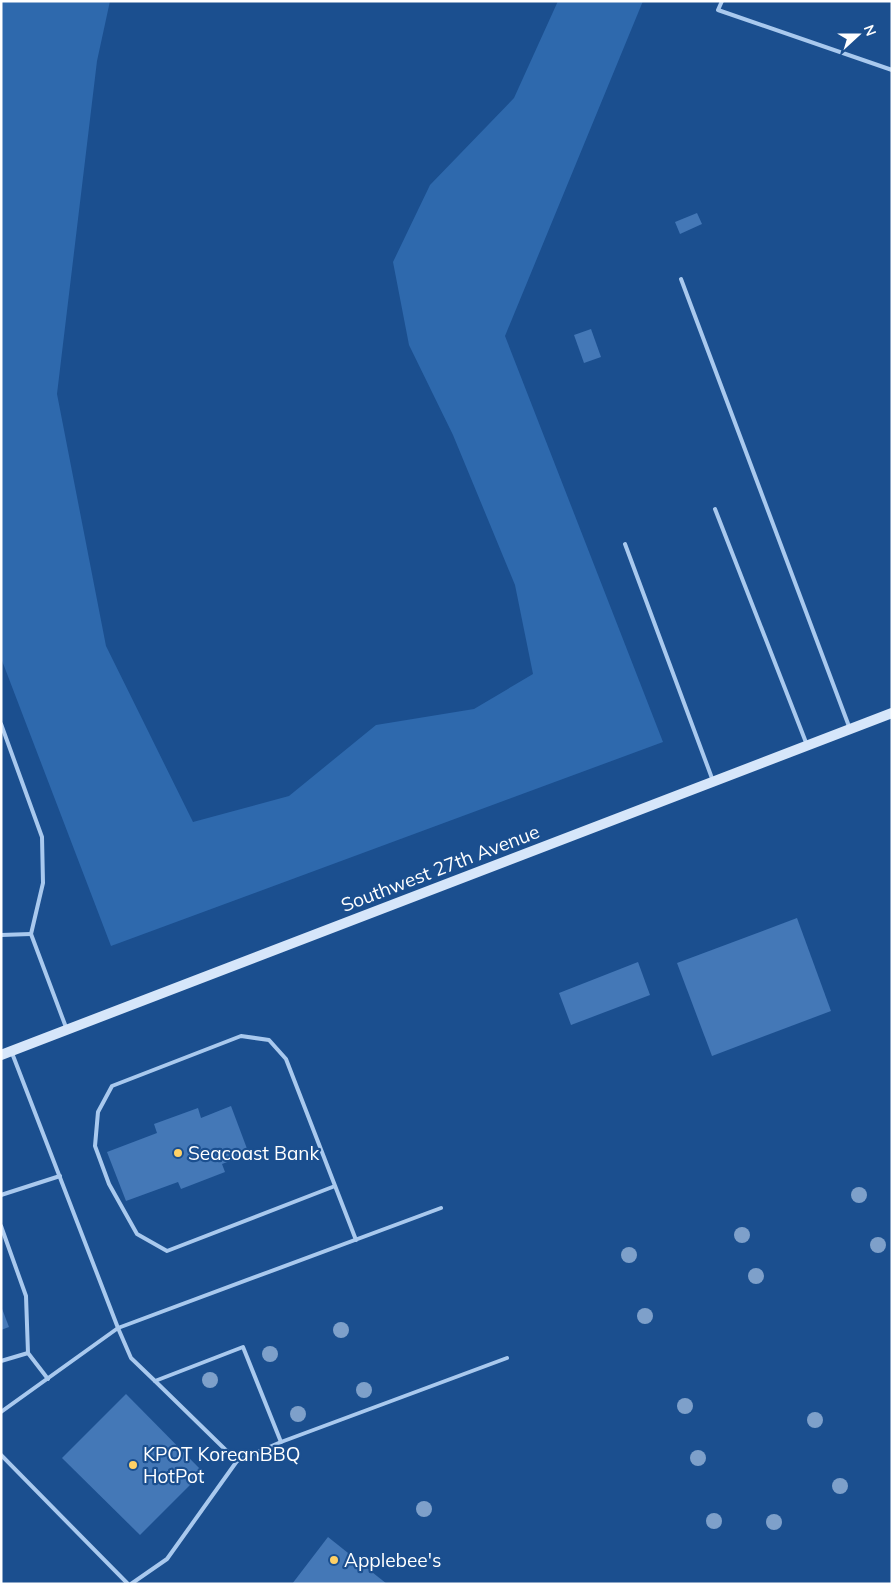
<svg xmlns="http://www.w3.org/2000/svg" width="893" height="1585" viewBox="0 0 893 1585" font-family="Mulish,sans-serif">
  <style>
    .green { fill: #2e69ad }
    .building { fill: #4478b7 }
    .lines { fill: none; stroke-linecap: round; stroke-linejoin: round }
    .service { stroke: #a9c9ee; stroke-width: 4 }
    .secondary { stroke: #d6e6fa; stroke-width: 10 }
    .tree { fill: #7ea0ca }
    .poi-dot { fill: #ffd166; stroke: #1b4f8f; stroke-width: 2 }
    .labels { text-anchor: middle; dominant-baseline: central; stroke-width: 4.5; stroke-linejoin: round; paint-order: stroke }
    .street-label { font-size: 19px; fill: #fff; stroke: #1b4f8f }
    .poi-label { font-size: 19px; fill: #fff; stroke: #1b4f8f; text-anchor: start }
  </style>
  <rect width="100%" height="100%" fill="#1b4f8f"/>
  <!-- green -->
  <path class="green" d="M1,1H110L97,61L57,394L106,646L193,822L289,796L376,725L474,709L533,674L515,585L453,435L409,345L393,262L430,185L514,98L558,1H643L505,336L663,742L111,946L1,658Z"/>
  <!-- building -->
  <g class="building">
    <path d="M697,213L702,224L680,234L675,222Z"/>
    <path d="M591,329L601,357L584,363L574,335Z"/>
    <path d="M797,918L831,1011L712,1056L677,963Z"/>
    <path d="M638,962L650,995L571,1025L559,993Z"/>
    <path d="M231,1106L249,1154L222,1164L225,1172L181,1189L178,1182L126,1201L107,1152L157,1133L154,1124L198,1108L201,1118Z"/>
    <path d="M1,1306L9,1327L1,1330Z"/>
    <path d="M126,1394L203,1472L140,1535L62,1458Z"/>
    <path d="M328,1537L387,1584H292Z"/>
  </g>
  <g class="lines">
    <!-- service -->
    <g class="service">
      <path d="M722,1L718,10L892,70"/>
      <path d="M681,279L850,729"/>
      <path d="M715,509L807,745"/>
      <path d="M625,544L713,781"/>
      <path d="M1,724L42,837L43,883L31,934L67,1030"/>
      <path d="M1,935L31,934"/>
      <path d="M12,1053L118,1328L441,1208"/>
      <path d="M335,1186L167,1251L137,1234L109,1184L95,1146L98,1112L112,1086L241,1036L269,1040L286,1059L356,1240"/>
      <path d="M1,1195L60,1176"/>
      <path d="M1,1226L26,1296L28,1353L48,1379"/>
      <path d="M1,1361L28,1353"/>
      <path d="M155,1381L237,1461"/>
      <path d="M1,1412L118,1328L131,1358L155,1381L243,1347L281,1442L507,1358"/>
      <path d="M1,1455L128,1584"/>
      <path d="M131,1584L167,1559L237,1461L281,1442"/>
    </g>
    <!-- secondary -->
    <path class="secondary" d="M1,1055L892,713"/>
  </g>
  <!-- trees -->
  <g class="tree">
    <circle cx="859" cy="1195" r="8"/>
    <circle cx="742" cy="1235" r="8"/>
    <circle cx="878" cy="1245" r="8"/>
    <circle cx="629" cy="1255" r="8"/>
    <circle cx="756" cy="1276" r="8"/>
    <circle cx="645" cy="1316" r="8"/>
    <circle cx="341" cy="1330" r="8"/>
    <circle cx="270" cy="1354" r="8"/>
    <circle cx="210" cy="1380" r="8"/>
    <circle cx="364" cy="1390" r="8"/>
    <circle cx="685" cy="1406" r="8"/>
    <circle cx="298" cy="1414" r="8"/>
    <circle cx="815" cy="1420" r="8"/>
    <circle cx="698" cy="1458" r="8"/>
    <circle cx="840" cy="1486" r="8"/>
    <circle cx="424" cy="1509" r="8"/>
    <circle cx="714" cy="1521" r="8"/>
    <circle cx="774" cy="1522" r="8"/>
  </g>
  <!-- markers -->
  <g class="poi-dot">
    <circle cx="178" cy="1153" r="5"/>
    <circle cx="133" cy="1465" r="5"/>
    <circle cx="334" cy="1560" r="5"/>
  </g>
  <g class="labels">
    <!-- street labels -->
    <g class="street-label">
      <text transform="translate(440 868) rotate(-21)">Southwest 27th Avenue</text>
    </g>
    <!-- poi labels -->
    <g class="poi-label">
      <text x="188" y="1153">Seacoast Bank</text>
      <text x="143" y="1454">KPOT KoreanBBQ<tspan x="143" dy="22">HotPot</tspan></text>
      <text x="344" y="1560">Applebee's</text>
    </g>
  </g>
  <!-- border -->
  <rect width="893" height="1585" fill="none" stroke="#ffffff" stroke-width="5"/>
  <!-- north arrow -->
  <g transform="translate(858 35) rotate(69)" stroke="#1b4f8f" stroke-width="4" paint-order="stroke">
  <path d="M0-4L9 19L0 12L-9 19Z" fill="#ffffff"/>
  <text y="-8" font-size="14" font-weight="bold" text-anchor="middle" fill="#ffffff">N</text>
  </g>
</svg>
